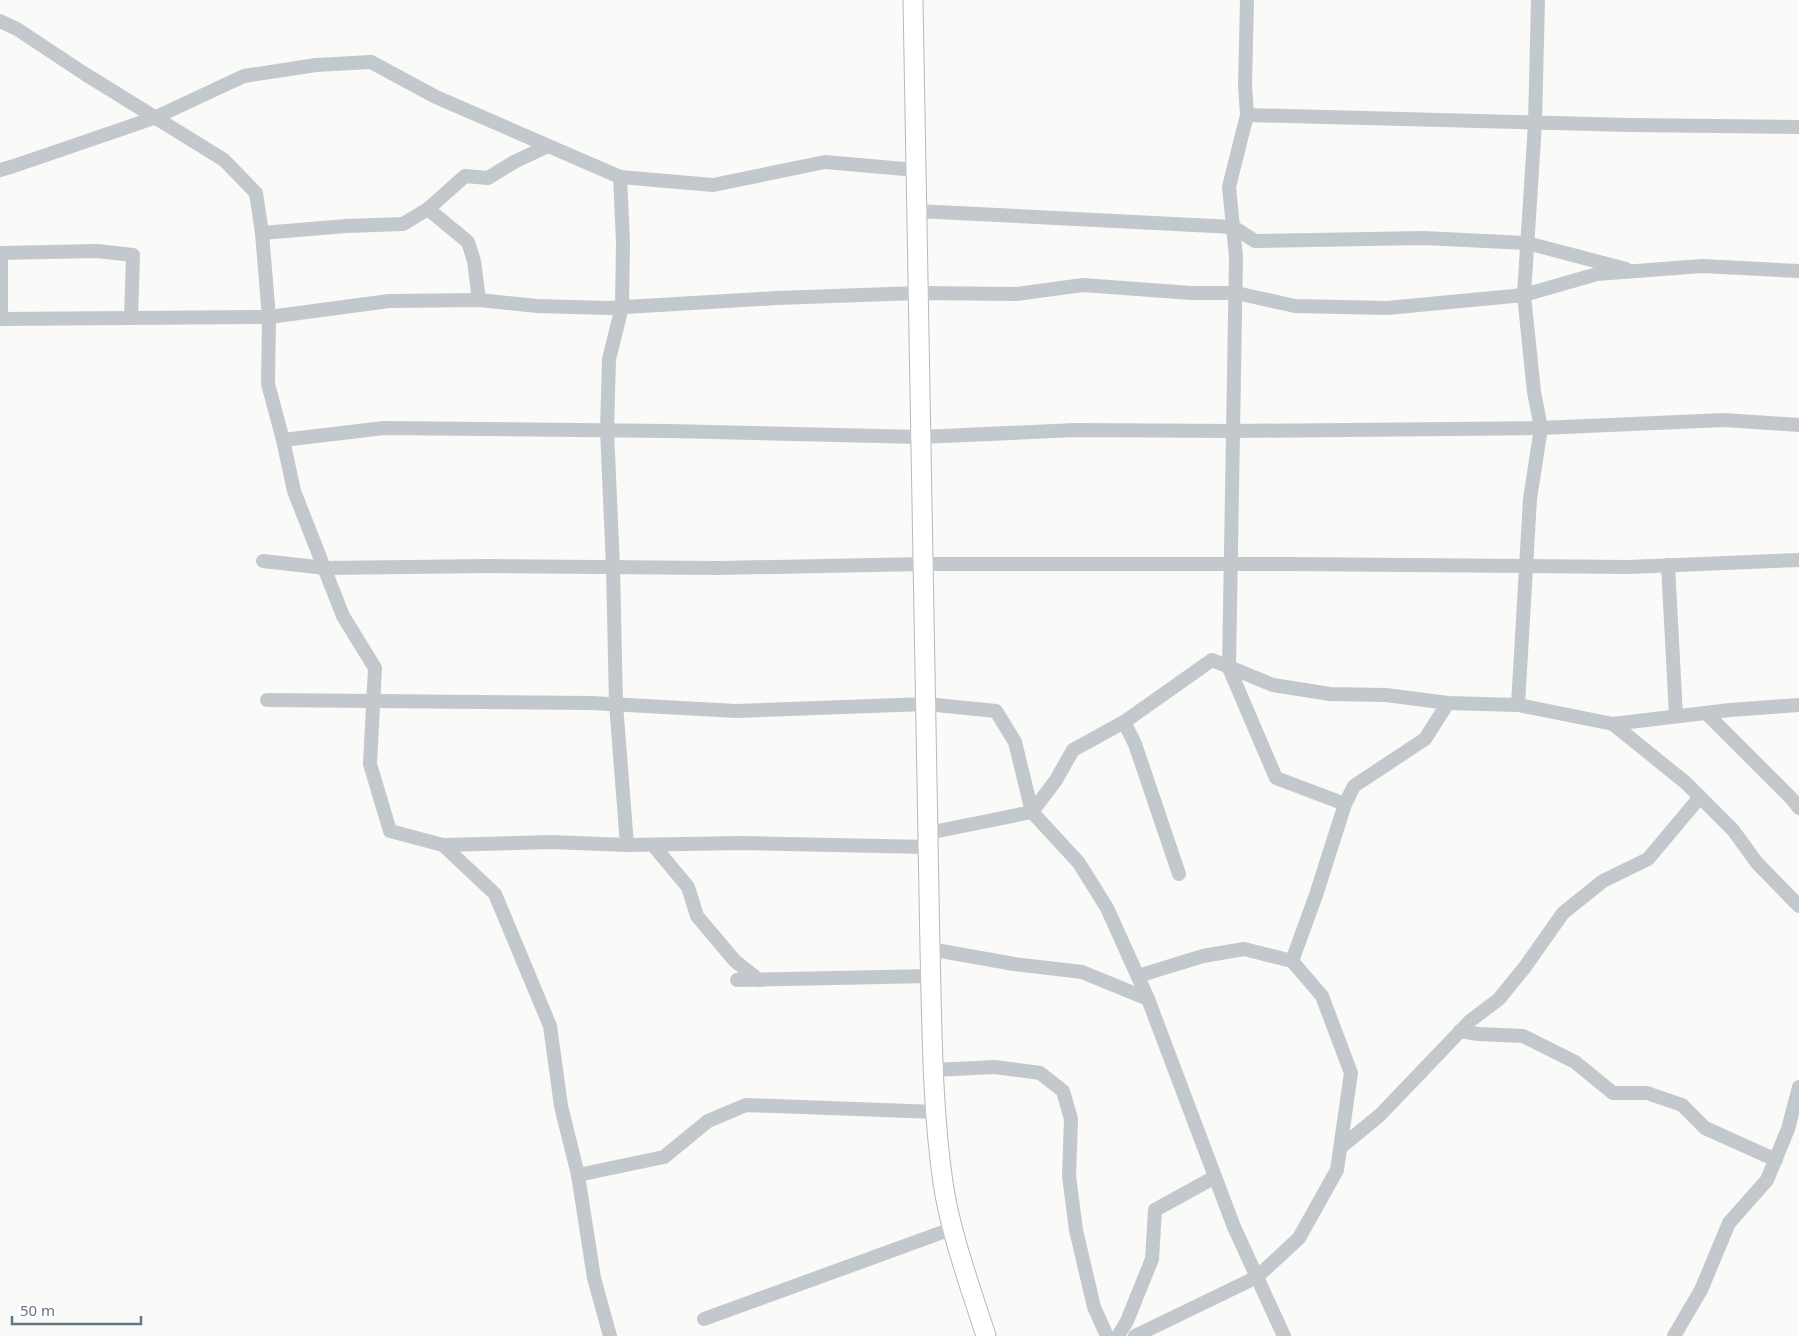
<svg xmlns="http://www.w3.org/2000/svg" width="1799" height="1336" viewBox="0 0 1799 1336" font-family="'Noto Sans',sans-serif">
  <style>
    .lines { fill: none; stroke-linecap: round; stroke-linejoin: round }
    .secondary-casing { stroke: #b3babf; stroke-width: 21 }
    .minor { stroke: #c3c8cc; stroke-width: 14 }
    .secondary { stroke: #fff; stroke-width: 19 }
  </style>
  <rect width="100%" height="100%" fill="#fafaf8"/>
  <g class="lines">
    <defs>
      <path id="secondary" d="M913,0L930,949C932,1027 932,1106 943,1183C951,1235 970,1286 986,1336"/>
    </defs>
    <!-- secondary casing -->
    <use href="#secondary" class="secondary-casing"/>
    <!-- minor -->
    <g class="minor">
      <path d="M1247,0L1245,85L1247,115L1229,187L1236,257L1229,668L1276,778L1345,804"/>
      <path d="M0,21L17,29L85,74L224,160L256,193L262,233L269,317L268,384L283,440L294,491L343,616L375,668L370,764L390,831L443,845L495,894L550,1026L561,1106L578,1175L594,1278L610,1336"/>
      <path d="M1247,115L1629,125L1799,127"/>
      <path d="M0,170L14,166L154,118L244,76L316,65L371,62L436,97L620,177L713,185L825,162L916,170"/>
      <path d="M620,177L623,242L622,307L609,359L607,430L613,567L616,704L627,845"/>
      <path d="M428,209L468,242L474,261L479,300"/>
      <path d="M917,211L1233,227L1255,241L1424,238L1527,243L1626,269"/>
      <path d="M262,233L346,226L403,224L428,209L465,176L488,178L514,162L548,146"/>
      <path d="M0,253L97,251L133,255L131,318"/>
      <path d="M1,253V319"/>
      <path d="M0,319L269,317L389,301L479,300L537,306L609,308L777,298L918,293L1016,294L1083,285L1191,293H1236L1295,306L1387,308L1524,295L1597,274L1702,266L1799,271"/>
      <path d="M283,440L384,428L669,431L921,437L1076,430L1233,431L1541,428L1724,420L1799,425"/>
      <path d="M263,561L325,568L489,566L719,568L923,564H1289L1629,567L1799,560"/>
      <path d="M1668,565L1676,716"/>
      <path d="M267,700L591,703L736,711L926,704L996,711L1015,742L1032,812L1079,863L1107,908L1148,999"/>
      <path d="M1518,705L1530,499L1541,428L1534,392L1524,295L1535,123L1538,0"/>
      <path d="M1706,713L1791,798L1799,808"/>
      <path d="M1124,722L1135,744L1179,874"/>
      <path d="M1613,724L1686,783L1733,830L1757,863L1799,906"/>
      <path d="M928,833L1032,812L1056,780L1073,750L1124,722L1212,660L1273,685L1330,694L1386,695L1448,703L1518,705L1613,724L1730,710L1799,705"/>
      <path d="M443,845L551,842L627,845L742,843L928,847"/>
      <path d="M653,845L688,887L697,916L735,961L759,980"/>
      <path d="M930,949L1014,964L1082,972L1148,999L1234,1227L1284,1336"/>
      <path d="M1292,961L1316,895L1345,804L1354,786L1425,739L1448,703"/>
      <path d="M737,980L931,976"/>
      <path d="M1460,1031L1478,1034L1523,1036L1575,1062L1613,1093H1647L1682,1105L1705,1128L1776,1160"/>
      <path d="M933,1070L995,1067L1040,1073L1063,1091L1071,1119L1069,1176L1076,1230L1094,1307L1107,1336"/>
      <path d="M1341,1147L1380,1115L1470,1021L1499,999L1525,967L1563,913L1603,881L1648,859L1700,797"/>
      <path d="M578,1175L664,1157L708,1121L746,1105L936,1112"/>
      <path d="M704,1319L954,1228"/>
      <path d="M1118,1336L1127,1321L1152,1259L1155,1210L1215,1177"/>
      <path d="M1135,1336L1257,1277L1299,1238L1337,1170L1351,1073L1322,996L1292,961L1244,949L1203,956L1138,976"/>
      <path d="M1674,1336L1701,1290L1729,1223L1767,1180L1788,1129L1799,1087"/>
    </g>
    <!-- secondary -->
    <use href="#secondary" class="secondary"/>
  </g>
  <!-- scale -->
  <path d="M12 1316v8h129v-8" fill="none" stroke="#657683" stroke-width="2.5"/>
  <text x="20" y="1316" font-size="15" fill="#657683" stroke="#ffffff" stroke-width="4" paint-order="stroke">50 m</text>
</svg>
